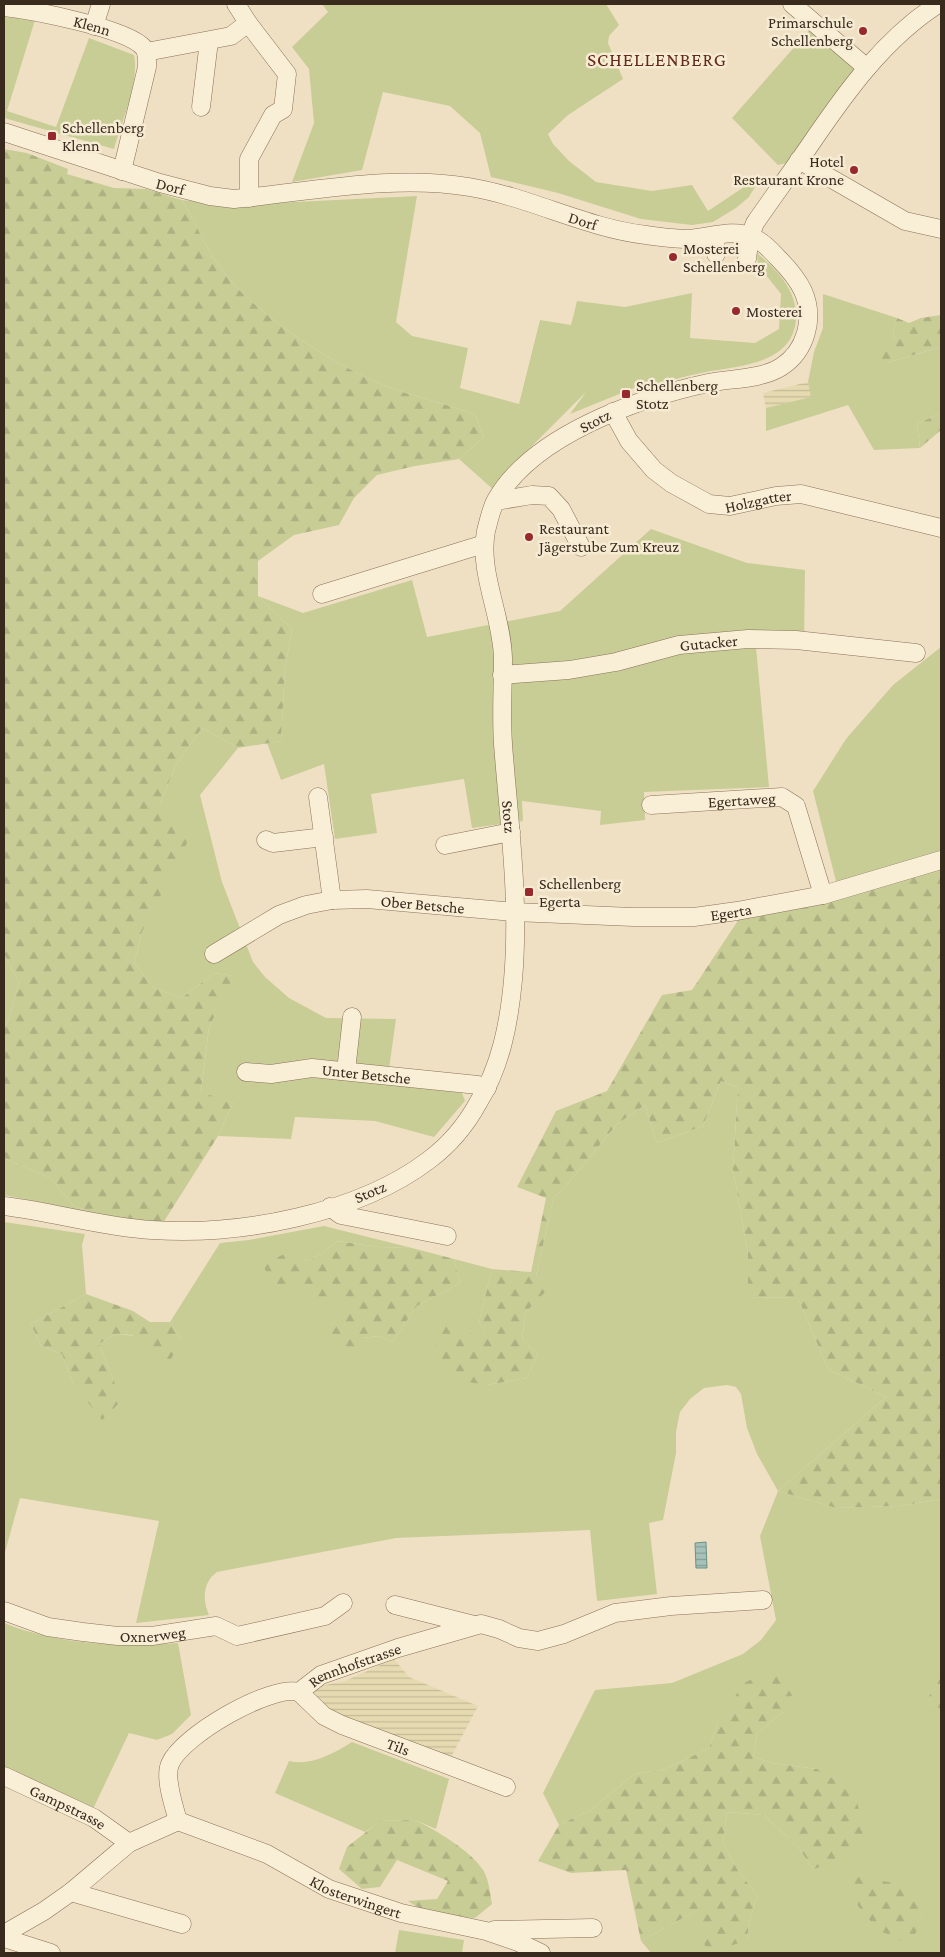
<svg xmlns="http://www.w3.org/2000/svg" width="945" height="1957" viewBox="0 0 945 1957" font-family="'Crimson Pro',serif">
  <style>
    .farmland { fill: url(#farmland-rules) }
    .green { fill: #c8cd96 }
    .forest { fill: url(#forest-firs) }
    .water { fill: url(#water-rules); stroke: #6c9086 }
    .lines { fill: none; stroke-linecap: round; stroke-linejoin: round }
    .minor-casing { stroke: #897159; stroke-width: 19 }
    .minor { stroke: #f9eed6; stroke-width: 18 }
    .poi-dot { fill: #99282d; stroke: #f6ebd3; stroke-width: 2 }
    .labels { text-anchor: middle; dominant-baseline: central; stroke-width: 5; stroke-linejoin: round; paint-order: stroke }
    .poi-label { font-size: 16px; fill: #392a1e; stroke: #f6ebd3; text-anchor: start }
    .street-label { font-size: 16px; fill: #392a1e; stroke: #f6ebd3 }
    .quarter-label { font-size: 19px; letter-spacing: 1px; fill: #66291c; stroke: #f6ebd3 }
  </style>
  <defs>
    <pattern id="farmland-rules" width="6" height="5" patternUnits="userSpaceOnUse" patternTransform="scale(1.25)"><rect width="6" height="5" fill="#e5dab0"/><path d="M0 2.5h6" fill="none" stroke="#c5bb97"/></pattern>
    <pattern id="forest-firs" width="22" height="20" patternUnits="userSpaceOnUse" patternTransform="scale(1.25)"><rect width="22" height="20" fill="#c8cd96"/><path d="M5 1l3.5 6h-7zM16 11l3.5 6h-7z" fill="#adb081"/></pattern>
    <pattern id="water-rules" width="6" height="5" patternUnits="userSpaceOnUse" patternTransform="scale(1.25)"><rect width="6" height="5" fill="#a5c1b8"/><path d="M0 2.5h6" fill="none" stroke="#879d95"/></pattern>
  </defs>
  <rect width="100%" height="100%" fill="#efe0c3"/>
  <!-- farmland -->
  <g class="farmland">
    <path d="M808,382L812,397L766,408L763,393Z"/>
    <path d="M394,1659L409,1677L478,1706L451,1757L336,1716L322,1704L311,1688L345,1681Z"/>
  </g>
  <!-- green -->
  <g class="green">
    <path d="M322,4H606L619,25L609,36L608,43L623,79L568,115L548,134L553,144L569,161L596,182L652,191L692,185L708,211L762,175L749,197L736,208L713,222L692,225L641,219L558,193L491,177L480,133L450,106L383,92L362,170L292,182L314,123L309,69L292,47L328,12Z"/>
    <path d="M4,17L35,20L7,111L56,127L89,38L134,55C140,80 121,124 114,149L4,118Z"/>
    <path d="M811,28L859,70L799,160L778,165L732,118Z"/>
    <path d="M417,196L396,322L412,336L468,348L460,388L519,404L540,320L571,325L577,301L625,307L692,293L690,338L755,343L779,329L781,294L758,265L757,253C777,270 798,291 796,320C792,364 740,366 706,372C685,376 666,381 647,388L644,384L570,414L586,392L506,472L495,491L459,459L484,437L475,415C443,402 409,396 378,383C328,361 250,311 219,266C204,245 195,221 182,200L232,205Z"/>
    <path d="M823,294L897,318L893,330L895,340L886,363L941,347V413L917,424L920,448L874,450L848,405L766,431V408L811,397L808,382L814,352L823,328Z"/>
    <path d="M651,529L747,563L805,570L804,649L756,647L769,787L644,792L645,820L600,825L601,811L522,801L523,821L472,828L464,779L371,794L377,833L335,839L324,764L281,780L267,743L281,741L285,669L292,629L258,596L303,613L412,580L427,637L560,611Z"/>
    <path d="M941,647V855L878,873L820,905L836,881L813,791L846,739L893,685Z"/>
    <path d="M202,728L238,748L200,795L222,882L253,962L265,977L289,998L326,1018L396,1019L387,1083L462,1093L465,1101L434,1137L375,1121L295,1117L291,1139L218,1136L233,1103L201,1093L209,1027L234,976L214,973L182,998L154,988L134,963L142,932L164,885L160,804L176,765Z"/>
    <path d="M4,954L19,982L8,1021L4,1028Z"/>
    <path d="M721,1081L738,1087L733,1169L748,1255V1297L798,1298L828,1369L886,1397L778,1491L836,1508L900,1506L941,1499V1676L926,1703L941,1709V1953H651L641,1941L692,1913L747,1940L749,1923L757,1895L737,1869L723,1843L727,1812L764,1815L798,1847L813,1869L817,1769L772,1763L753,1757L757,1733L783,1712L718,1722L709,1748L666,1769L634,1774L591,1810L559,1825L543,1793L595,1690L672,1683L743,1654L761,1640L776,1620L760,1536L778,1491L757,1454L747,1428L741,1394L736,1387L727,1385L704,1388L690,1399L680,1412L676,1432V1453L663,1520L649,1523L657,1594L597,1601L590,1530L396,1538L217,1572C203,1582 202,1600 209,1615L136,1623L159,1521L20,1498L4,1556V1222L85,1234L82,1245L86,1294L31,1324L41,1346L62,1354L73,1384L114,1381L99,1344L115,1334L181,1340L170,1322L220,1243L249,1240L324,1226L412,1248L379,1247L337,1241L321,1254L306,1261L284,1255L302,1277L351,1302L331,1325L363,1338L379,1336L392,1342L417,1306L460,1283L454,1259L492,1269L479,1322L489,1340L486,1385L527,1378L538,1354L522,1340L526,1312L546,1290L536,1276L554,1196L561,1192L617,1124L645,1105L657,1143L703,1126Z"/>
    <path d="M4,1158L50,1178L74,1206L92,1213L4,1195Z"/>
    <path d="M4,1623C59,1645 120,1647 178,1643L191,1715L172,1734L157,1740L129,1733L93,1809L4,1771Z"/>
    <path d="M352,1742L449,1779L436,1829L415,1820L381,1821L365,1832L275,1793L289,1761C311,1766 333,1754 352,1742Z"/>
    <path d="M399,1930L464,1940L462,1953H395Z"/>
  </g>
  <!-- forest -->
  <g class="forest">
    <path d="M4,149L27,153L68,169L67,174L114,188L146,189L182,200C195,221 204,245 219,266C250,311 328,361 378,383C409,396 443,402 475,415L484,437L459,459L415,466L377,475L354,498L339,525L294,535L258,561V596L292,629L285,669L281,741L238,748L202,728L176,765L160,804L192,833L142,932L134,963L154,988L182,998L214,973L235,976L209,1027L201,1092L233,1103L218,1136L163,1223L111,1220L74,1206L50,1178L4,1158V1028L8,1021L19,982L4,954Z"/>
    <path d="M941,315V347L886,363L877,356L895,340L893,330L897,318L909,323L921,318Z"/>
    <path d="M941,413V430L920,448L917,424Z"/>
    <path d="M941,855V1499L900,1506L836,1508L778,1491L886,1397L828,1369L798,1298L748,1297V1255L733,1169L738,1087L721,1081L703,1126L657,1143L645,1105L617,1124L561,1192L554,1196L536,1276L547,1290L526,1312L522,1340L538,1354L527,1378L486,1385L451,1379L433,1355L443,1325L488,1339L479,1322L492,1269L531,1272L546,1198L517,1187L556,1111L607,1091L662,995L692,990L739,919L820,905L878,873Z"/>
    <path d="M337,1241L379,1247L412,1248L454,1259L460,1283L417,1306L392,1342L379,1336L363,1338L356,1350L329,1345L331,1325L350,1302L309,1300L302,1277L275,1291L263,1265L284,1254L306,1261L321,1254Z"/>
    <path d="M86,1294L133,1311L150,1322H170L181,1340L168,1365L132,1335L115,1334L99,1344L114,1381L120,1402L102,1420L73,1384L62,1354L41,1346L31,1324Z"/>
    <path d="M774,1668L792,1695L783,1712L757,1733L753,1757L772,1763L817,1769L854,1792L865,1830L844,1860L813,1869L798,1847L764,1815L727,1812L723,1843L737,1869L757,1895L749,1923L747,1940L733,1945L706,1948L692,1913L641,1941L626,1870L571,1873L538,1861L559,1825L591,1810L634,1774L666,1769L709,1748L718,1722L744,1683Z"/>
    <path d="M941,1676V1709L925,1703Z"/>
    <path d="M415,1820C436,1830 471,1851 483,1870C489,1879 490,1894 492,1904L475,1918C452,1916 427,1915 408,1901L437,1899L448,1881L397,1860L380,1887L362,1889L339,1869L347,1847L380,1821Z"/>
    <path d="M853,1876L906,1885L929,1911L909,1944L878,1930L858,1906Z"/>
  </g>
  <!-- water -->
  <path class="water" d="M706,1542L707,1568H696L695,1543Z"/>
  <g class="lines">
    <defs>
      <g id="minor">
        <path d="M236,4L248,23L287,74L283,109L273,115L249,159V198"/>
        <path d="M792,4L867,68"/>
        <path id="s1" d="M4,7C31,10 127,28 144,48C148,54 147,61 147,67L122,171"/>
        <path d="M94,26L101,4"/>
        <path d="M146,52L231,36L248,23"/>
        <path d="M201,107L209,41"/>
        <path id="s2" d="M4,132L160,183L210,196L234,199C309,192 394,174 469,187C530,197 586,228 646,235C660,237 674,239 688,239C709,238 733,228 752,237C762,241 770,249 777,257C787,267 797,278 803,291C815,318 806,351 781,367C760,380 731,378 708,383C639,398 533,435 496,500C491,509 489,520 486,531C478,572 502,615 503,658C503,686 501,715 503,744C509,823 520,900 513,980C509,1023 501,1066 478,1103C466,1125 449,1145 429,1160C358,1214 240,1236 152,1230C102,1227 54,1212 4,1206"/>
        <path d="M799,160L905,221L941,229"/>
        <path d="M715,236L716,254"/>
        <path d="M747,259L750,236L755,223C773,197 792,171 810,145C846,92 884,39 938,4"/>
        <path id="s3" d="M613,412L629,441L654,470L671,483L709,504L730,506L776,496L801,494L941,528"/>
        <path d="M496,501L532,495L549,496L561,509L581,547"/>
        <path d="M322,594L484,544"/>
        <path id="s4" d="M502,675L569,670L616,662L679,645L748,639L796,640L916,653"/>
        <path d="M318,797L332,900"/>
        <path id="s5" d="M651,805L782,797L796,806L823,895"/>
        <path d="M266,840L273,843L324,837"/>
        <path d="M445,845L511,832"/>
        <path id="s6" d="M214,954L279,915L306,905L332,900L367,899L514,912L633,917H694L737,911L823,895L941,860"/>
        <path d="M346,1071L352,1017"/>
        <path id="s7" d="M246,1072L271,1074L312,1068L478,1085L487,1088"/>
        <path d="M330,1207L341,1215L447,1236"/>
        <path d="M395,1605L474,1625"/>
        <path id="s8" d="M4,1611L48,1627L83,1632L118,1636H152L216,1626L237,1636L325,1616L343,1603"/>
        <path id="s9" d="M299,1692L324,1716L342,1725L506,1787"/>
        <path id="s10" d="M4,1776L94,1818L129,1843"/>
        <path id="s11" d="M178,1821C174,1806 164,1778 170,1764C181,1736 271,1684 299,1692L321,1675L398,1648L481,1624L499,1629L519,1638L538,1641L564,1634L615,1613L671,1606L763,1600"/>
        <path id="s12" d="M178,1821L267,1854L329,1889L401,1913L486,1931L518,1942L541,1953"/>
        <path d="M71,1892L182,1924"/>
        <path d="M494,1930L593,1928"/>
        <path d="M4,1934L44,1911L71,1892L129,1843L178,1821"/>
        <path d="M4,1938L51,1953"/>
      </g>
    </defs>
    <!-- minor casing -->
    <use href="#minor" class="minor-casing"/>
    <!-- minor -->
    <use href="#minor" class="minor"/>
  </g>
  <!-- markers -->
  <g class="poi-dot">
    <circle cx="863" cy="31" r="5"/>
    <rect x="47" y="131" width="10" height="10" rx="2.5"/>
    <circle cx="854" cy="170" r="5"/>
    <circle cx="673" cy="257" r="5"/>
    <circle cx="736" cy="311" r="5"/>
    <rect x="621" y="389" width="10" height="10" rx="2.5"/>
    <circle cx="529" cy="537" r="5"/>
    <rect x="524" y="887" width="10" height="10" rx="2.5"/>
  </g>
  <g class="labels">
    <!-- poi labels -->
    <g class="poi-label">
      <text x="853" y="22" text-anchor="end">Primarschule<tspan x="853" dy="18">Schellenberg</tspan></text>
      <text x="62" y="127">Schellenberg<tspan x="62" dy="18">Klenn</tspan></text>
      <text x="844" y="161" text-anchor="end">Hotel<tspan x="844" dy="18">Restaurant Krone</tspan></text>
      <text x="683" y="248">Mosterei<tspan x="683" dy="18">Schellenberg</tspan></text>
      <text x="746" y="311">Mosterei</text>
      <text x="636" y="385">Schellenberg<tspan x="636" dy="18">Stotz</tspan></text>
      <text x="539" y="528">Restaurant<tspan x="539" dy="18">Jägerstube Zum Kreuz</tspan></text>
      <text x="539" y="883">Schellenberg<tspan x="539" dy="18">Egerta</tspan></text>
    </g>
    <!-- street labels -->
    <g class="street-label">
      <text stroke="none"><textPath href="#s1" startOffset="90">Klenn</textPath></text>
      <text stroke="none"><textPath href="#s2" startOffset="175">Dorf</textPath></text>
      <text stroke="none"><textPath href="#s2" startOffset="595">Dorf</textPath></text>
      <text transform="translate(595 421) rotate(-27)">Stotz</text>
      <text stroke="none"><textPath href="#s3" startOffset="186">Holzgatter</textPath></text>
      <text stroke="none"><textPath href="#s4" startOffset="210">Gutacker</textPath></text>
      <text stroke="none"><textPath href="#s5" startOffset="91">Egertaweg</textPath></text>
      <text stroke="none"><textPath href="#s2" startOffset="1572">Stotz</textPath></text>
      <text stroke="none"><textPath href="#s6" startOffset="222">Ober Betsche</textPath></text>
      <text stroke="none"><textPath href="#s6" startOffset="531">Egerta</textPath></text>
      <text stroke="none"><textPath href="#s7" startOffset="121">Unter Betsche</textPath></text>
      <text transform="translate(370 1192) rotate(-23)">Stotz</text>
      <text stroke="none"><textPath href="#s8" startOffset="152">Oxnerweg</textPath></text>
      <text stroke="none"><textPath href="#s11" startOffset="274">Rennhofstrasse</textPath></text>
      <text stroke="none"><textPath href="#s9" startOffset="115">Tils</textPath></text>
      <text stroke="none"><textPath href="#s10" startOffset="71">Gampstrasse</textPath></text>
      <text stroke="none"><textPath href="#s12" startOffset="194">Klosterwingert</textPath></text>
    </g>
    <!-- quarter labels -->
    <g class="quarter-label">
      <text x="657" y="59">SCHELLENBERG</text>
    </g>
  </g>
  <!-- border -->
  <rect width="945" height="1957" fill="none" stroke="#392a1e" stroke-width="10"/>
</svg>
